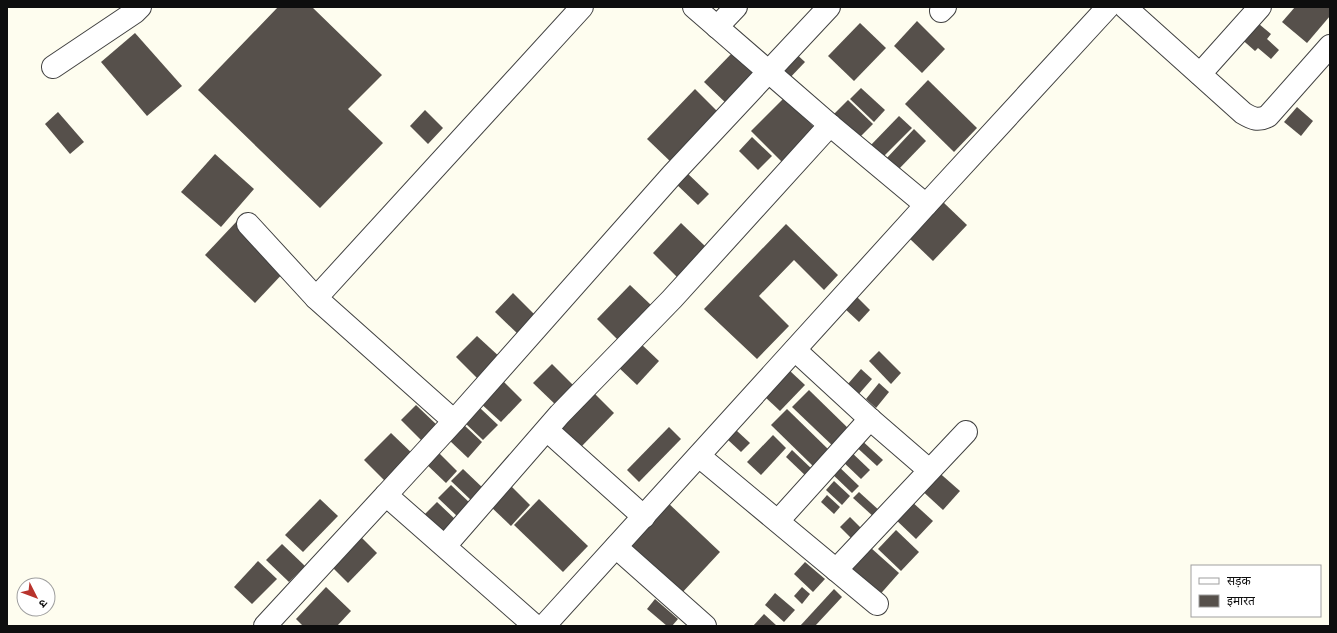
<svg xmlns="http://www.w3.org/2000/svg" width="1337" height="633" viewBox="0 0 1337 633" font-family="'Noto Serif','Noto Sans Devanagari',serif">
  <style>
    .building { fill: #56504b }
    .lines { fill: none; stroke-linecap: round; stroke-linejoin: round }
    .minor-casing { stroke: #414141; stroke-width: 24 }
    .minor { stroke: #fff; stroke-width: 22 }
  </style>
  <rect width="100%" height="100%" fill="#fefdef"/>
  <!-- building -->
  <g class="building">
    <path d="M278,7H312L382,75L348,109L383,143L320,208L198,90Z"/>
    <path d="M1295,7H1330V16L1307,43L1282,22Z"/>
    <path d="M1253,19L1271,34L1267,39L1279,50L1271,59L1258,48L1255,51L1238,36Z"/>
    <path d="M917,21L945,49L922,73L894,46Z"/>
    <path d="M860,23L886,48L854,81L828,56Z"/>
    <path d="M135,33L182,86L147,116L101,62Z"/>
    <path d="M792,50L805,62L785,83L772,70Z"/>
    <path d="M733,52L758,76L729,106L704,82Z"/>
    <path d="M928,80L977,128L954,152L905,104Z"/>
    <path d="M861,88L885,110L874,122L850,99Z"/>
    <path d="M695,89L721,115L673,164L647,139Z"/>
    <path d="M784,98L816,129L783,163L751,131Z"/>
    <path d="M848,100L873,124L858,139L833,115Z"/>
    <path d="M1297,107L1313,121L1301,136L1284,122Z"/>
    <path d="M425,110L443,128L428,144L410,126Z"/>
    <path d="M58,112L84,142L70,154L45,124Z"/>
    <path d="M899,116L912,128L881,159L869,147Z"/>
    <path d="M914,129L926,141L897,171L885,160Z"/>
    <path d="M752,137L772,156L758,170L739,151Z"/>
    <path d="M215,154L254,189L221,227L181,192Z"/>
    <path d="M684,170L709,194L698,205L673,181Z"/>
    <path d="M943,202L967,225L933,261L909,238Z"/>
    <path d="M237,221L287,269L255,303L205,255Z"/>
    <path d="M681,223L706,247L677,277L653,253Z"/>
    <path d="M786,224L838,275L824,290L794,260L759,296L789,326L757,359L704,309Z"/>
    <path d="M630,285L651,305L618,340L597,319Z"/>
    <path d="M513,293L537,317L519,335L495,312Z"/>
    <path d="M854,294L870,310L859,322L843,307Z"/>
    <path d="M477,336L502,359L480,381L456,357Z"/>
    <path d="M639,342L659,361L637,385L616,365Z"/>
    <path d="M879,351L901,373L891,384L869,361Z"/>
    <path d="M552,364L576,388L558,407L533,383Z"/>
    <path d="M861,369L872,379L858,395L847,385Z"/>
    <path d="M789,370L805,385L780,411L764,396Z"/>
    <path d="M500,378L522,400L501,422L478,401Z"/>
    <path d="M879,383L889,392L876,408L866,399Z"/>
    <path d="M590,389L614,413L581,447L557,423Z"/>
    <path d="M809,390L851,431L835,448L792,407Z"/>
    <path d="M416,405L438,426L423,442L401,420Z"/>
    <path d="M480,408L498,425L483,440L465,423Z"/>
    <path d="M787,409L831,452L815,468L771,425Z"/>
    <path d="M464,425L482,442L468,458L449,440Z"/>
    <path d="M669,427L681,439L639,482L627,470Z"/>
    <path d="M736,430L750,443L741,452L727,439Z"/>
    <path d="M391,433L416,457L389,485L364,460Z"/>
    <path d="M773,435L786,448L761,475L747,462Z"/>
    <path d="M858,437L883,460L877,466L852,443Z"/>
    <path d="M848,449L870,470L861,479L839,458Z"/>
    <path d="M436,450L457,471L446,483L424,462Z"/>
    <path d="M792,450L814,471L808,478L786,457Z"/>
    <path d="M834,462L859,486L852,493L827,469Z"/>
    <path d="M463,469L485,490L473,502L451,481Z"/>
    <path d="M935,469L960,491L943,510L918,487Z"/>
    <path d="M834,481L850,496L842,505L826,490Z"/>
    <path d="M509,484L530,505L511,526L489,505Z"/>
    <path d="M451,485L471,504L458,517L438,498Z"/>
    <path d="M859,492L881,512L875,518L853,498Z"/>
    <path d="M827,495L840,507L834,514L821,502Z"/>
    <path d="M320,499L338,516L303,552L285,535Z"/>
    <path d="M539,499L588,546L563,572L514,525Z"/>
    <path d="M910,500L933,521L916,539L893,517Z"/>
    <path d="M666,501L720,552L680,595L626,544Z"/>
    <path d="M437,502L456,520L441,535L422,517Z"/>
    <path d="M850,517L864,531L854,541L840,527Z"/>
    <path d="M896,530L919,552L901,571L878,549Z"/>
    <path d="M361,537L377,553L348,583L332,567Z"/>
    <path d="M282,544L305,566L289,582L266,560Z"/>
    <path d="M871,548L899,573L876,599L848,574Z"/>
    <path d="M258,561L277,579L252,604L234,587Z"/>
    <path d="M805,562L825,579L813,592L794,574Z"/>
    <path d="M326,587L351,611L337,626H303L296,619Z"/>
    <path d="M802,587L810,594L802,604L794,596Z"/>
    <path d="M834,589L842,597L815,626H800Z"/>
    <path d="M775,593L795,610L784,622L765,605Z"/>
    <path d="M655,599L678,619L672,626H667L647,609Z"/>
    <path d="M764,614L777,626H753Z"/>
  </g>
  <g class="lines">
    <defs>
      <g id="minor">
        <path d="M694,7L830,125L926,205"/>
        <path d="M1125,7L1243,113C1253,119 1258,121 1268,116L1330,46"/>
        <path d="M941,11L945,7"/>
        <path d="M717,27L736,7"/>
        <path d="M53,67L135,12L140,7"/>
        <path d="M1200,74L1260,7"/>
        <path d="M248,224L316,298L454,421"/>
        <path d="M316,298L582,7"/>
        <path d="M795,350L870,419L929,470"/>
        <path d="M547,430L644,517"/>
        <path d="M699,456L877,604"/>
        <path d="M778,521L870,419"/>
        <path d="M445,546L560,414L672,299L830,125"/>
        <path d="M616,547L705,626"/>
        <path d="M836,570L966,432"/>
        <path d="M265,626L386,495"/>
        <path d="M535,626L386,495L454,421L672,175L829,7"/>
        <path d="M544,626L926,205L1108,7"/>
      </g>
    </defs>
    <!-- minor casing -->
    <use href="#minor" class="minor-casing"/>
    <!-- minor -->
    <use href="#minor" class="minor"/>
  </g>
  <!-- border -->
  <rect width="1337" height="633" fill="none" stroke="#0e0e0e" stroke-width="16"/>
  <!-- legend -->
  <rect x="1191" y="565" width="130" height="52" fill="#ffffff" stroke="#9f9f9f"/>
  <rect x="1199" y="578" width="20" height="6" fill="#ffffff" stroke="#9f9f9f"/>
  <text x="1227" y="585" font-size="12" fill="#0e0e0e">सड़क</text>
  <rect x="1199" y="595" width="20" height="12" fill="#56504b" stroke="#9f9f9f"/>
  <text x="1227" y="605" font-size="12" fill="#0e0e0e">इमारत</text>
  <!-- north arrow -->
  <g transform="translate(36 597) rotate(132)"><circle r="19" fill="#ffffff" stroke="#9f9f9f"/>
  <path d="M0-3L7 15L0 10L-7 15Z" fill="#b8332c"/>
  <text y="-6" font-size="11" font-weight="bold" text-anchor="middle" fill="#0e0e0e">उ</text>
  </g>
</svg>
